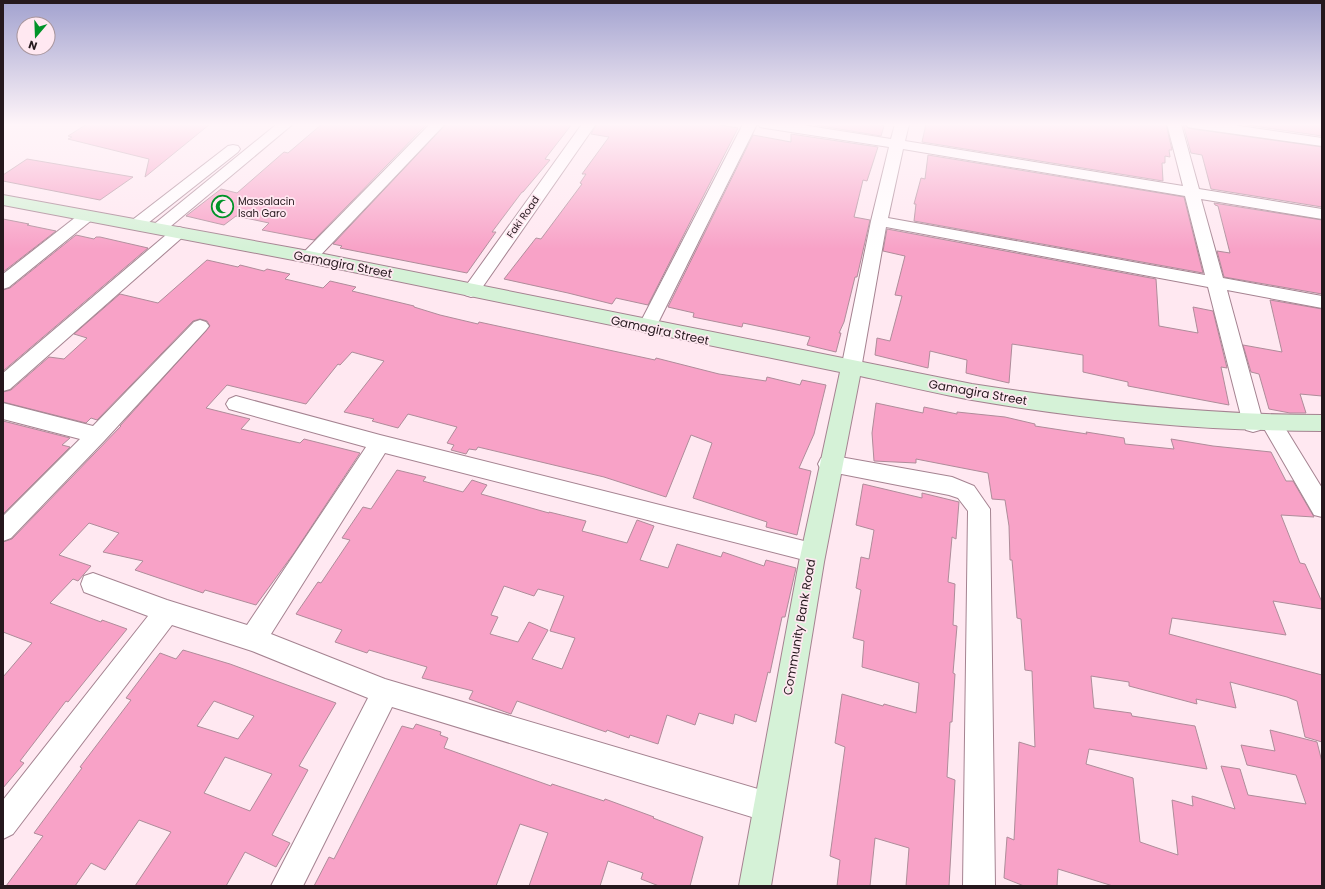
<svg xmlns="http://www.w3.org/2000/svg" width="1325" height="889" viewBox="0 0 1325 889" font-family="Poppins,sans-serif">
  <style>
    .building { fill: #f8a2c7; stroke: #af8c9a; fill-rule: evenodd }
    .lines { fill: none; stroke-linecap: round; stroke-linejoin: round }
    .street-casing { stroke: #a58391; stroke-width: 2 }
    .secondary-casing { stroke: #a58391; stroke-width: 2 }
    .street { fill: #fff; fill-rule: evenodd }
    .secondary { fill: #d5f2d7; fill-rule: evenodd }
    .labels { text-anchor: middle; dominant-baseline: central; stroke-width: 3.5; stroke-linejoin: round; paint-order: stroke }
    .far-poi-label { font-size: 10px; fill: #25181d; stroke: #ffe8f1; text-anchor: start }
    .far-street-label { font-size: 10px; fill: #25181d; stroke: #ffe8f1 }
    .street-label { font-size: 12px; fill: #25181d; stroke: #ffe8f1 }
  </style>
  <rect width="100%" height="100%" fill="#ffe8f1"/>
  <!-- building -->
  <g class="building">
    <path d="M87,124H210L145,177L149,159L68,139L72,137L68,136Z"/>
    <path d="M322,124H427L314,240L262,230L269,223L236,216L224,225L186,216L221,189L237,193L284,152L288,153Z"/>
    <path d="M446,124H572L545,159L550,160L523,192H522L492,232H496L467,273L340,248L342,246L333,244Z"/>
    <path d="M597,124H715L738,128L648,305L616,298L612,304L568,293L504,279L536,238L541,239L582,184L580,183L586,174H582L609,137L591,134Z"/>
    <path d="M809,124H879L884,126L881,136Z"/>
    <path d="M926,124H1166L1172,150H1169L1170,157L1165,156V163H1162L1163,181L922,142Z"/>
    <path d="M1183,124H1185L1188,128L1193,129L1322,147V207L1211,189L1202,155L1191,153Z"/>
    <path d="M1240,124H1322V136Z"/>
    <path d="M791,134L878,147L867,181L863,180L854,217L870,220L857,277H855L844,322L839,333H841L836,352L807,345L810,337L743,323L742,327L693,317L694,313L668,307L753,135L791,142Z"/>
    <path d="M928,155L1184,197L1203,273L914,221L916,204H914L921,178L925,179Z"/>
    <path d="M27,159L133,177L100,200L3,181V175Z"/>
    <path d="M1214,203L1322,220V294L1224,277L1217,251L1230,253L1218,206L1215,205Z"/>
    <path d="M3,219L29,224L27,225L56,231L3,272Z"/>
    <path d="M887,229L1156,279L1159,326L1198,333L1193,307L1213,311L1227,368L1221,367L1229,405L1128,386V382L1083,372V355L1012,344L1009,383L966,373L967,360L930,351L928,368L875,355L877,338L890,341L902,296L895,295L905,256L883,251Z"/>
    <path d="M76,235L94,239L96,237H100L148,248L3,371V290L10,288Z"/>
    <path d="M207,260L238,267L240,265L264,271L267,269L290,274L285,279L323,288L330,281L356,287L352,291L414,306V307L440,315L478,324L479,322L655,360L656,358L719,374L766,381L767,377L800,385L802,380L826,385L814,434L799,468L811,471L797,535L766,527L767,522L693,498L712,443L691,435L666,497L604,477L478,447L476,450L469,449L466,454L451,450L454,445L447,443L457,427L408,414L398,428L372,421L374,419L344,412L384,361L352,352L340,365L338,364L306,404L227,385L206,408L250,419L241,429L300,443L304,439L360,453L294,553L256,605L205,590L203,593L135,570L143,561L103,552L119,533L89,523L59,555L91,566L78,581L73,579L50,603L101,622L102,620L127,629L68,702L66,701L20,761L24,763L3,788V677L32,643L3,632V542L12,539L121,426H120L210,326L207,321L200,319L193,321L97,420L91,418L86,423L3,402V392L11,390L49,357L64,359L87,338L74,334L120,294L158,303Z"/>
    <path d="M1270,300L1322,309V396L1300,394L1306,413H1290L1269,409L1259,374L1251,372L1243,345L1282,352Z"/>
    <path d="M876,403L923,413L924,407L957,414V412L1005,417L1035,424V426L1087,434L1086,432L1124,438L1125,444L1174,449L1171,439L1213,446L1271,452L1286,481H1293L1314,517L1281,515L1300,563L1305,564L1322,602V609L1273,601L1286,635L1172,618L1169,634L1322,675V742L1305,737L1297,701L1287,697L1230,682L1236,708L1196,699L1197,704L1129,686V682L1091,676L1094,708L1131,713L1132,716L1195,726L1207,769L1089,749L1086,764L1133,778L1140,842L1178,855L1172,800L1193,806L1192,796L1235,809L1221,766L1240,769L1248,795L1306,804L1296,775L1247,765L1241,745L1275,751L1270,730L1317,742L1322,762V886H1113L1058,869L1057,886H1024L1004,878L1007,837L1014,840L1019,742L1035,747L1032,671L1025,670L1021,619L1017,618L1012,560H1010L1009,526L1005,500L992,499L988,473L916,459V463L874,461L872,433Z"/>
    <path d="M3,421L70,438L62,445L70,447L3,514Z"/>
    <path d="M397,470L426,477L423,481L463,492L472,480L487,485L481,494L549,513V512L586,521L582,531L627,543L637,520L654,526L640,560L668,568L677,544L721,557L723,552L764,566L766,560L796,568L785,617H782L770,673L768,672L756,722L735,714L733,724L699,713L695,725L667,715L658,744L630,735L629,738L607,730L606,732L517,701L511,714L469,699L473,691L422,678L427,667L369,650L367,653L335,642L342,630L296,614L318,582L321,583L350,540L342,538L363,507L371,509ZM504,586L534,596L538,589L564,596L550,631L575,638L562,669L532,659L548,630L529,622L518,642L490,634L498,617L491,615Z"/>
    <path d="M863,484L922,498V493L959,502L956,539L952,537L948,582L955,584L953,625L957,626L953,673L955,674L952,722H950L947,777L955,780L949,886H906L909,848L875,838L870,886H837L840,860L830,856L845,747L835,743L842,694L883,706L884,704L916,713L919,683L862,667L864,641L853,638L861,590L856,588L861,557L869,559L874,530L856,525Z"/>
    <path d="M183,650L230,664L336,703L299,766L308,770L272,835L290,843L276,867L245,852L226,886H135L171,832L139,820L105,870L91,863L75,886H6L43,836L34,833L82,768L80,767L131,700L126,698L160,653L176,659ZM214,701L254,716L238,739L197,726ZM225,757L272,774L250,811L204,793Z"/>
    <path d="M416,724L441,732L440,735L448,738L444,748L551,786L552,784L604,801L605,799L654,817L653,818L703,837L690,886H659L641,879L643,873L608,861L600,886H529L548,833L520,824L496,886H314L329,857L334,859L402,726L413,729Z"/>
  </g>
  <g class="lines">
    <defs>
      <g id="street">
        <path d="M277,124H293L165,231L159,233L153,231L151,228L153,225Z"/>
        <path d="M430,124H445L315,261L309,262L303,261L301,257L303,253Z"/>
        <path d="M582,124H596L477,295L471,297L465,295L462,291L465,287Z"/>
        <path d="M743,124H757L656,327L653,331L647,333L641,331L638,327Z"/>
        <path d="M758,124H796L891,139L895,124H909L905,141L1183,186L1167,124H1181L1199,189L1322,209V219L1201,199L1223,278L1322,296V308L1227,290L1263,422L1265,418L1272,416L1279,418L1322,488V517L1314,515L1262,425L1260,430L1253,432L1246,430L1243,424L1208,287L886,227L861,369L858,374L851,376L844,374L841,369L871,221L889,147L765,128L760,127ZM903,149L1185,196L1205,275L888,218Z"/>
        <path d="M1186,124H1226L1322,138V146L1193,128L1188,127Z"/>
        <path d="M233,145L238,146L240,149L238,152L143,227L137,229L131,227L129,224L131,221L228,146Z"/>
        <path d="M87,211L93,213L95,216L93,219L9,287L3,289V274L81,213Z"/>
        <path d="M179,227L185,229L187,232L185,235L10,389L3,391V373L173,229Z"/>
        <path d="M200,320L206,322L209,326L206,330L104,441L11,538L3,541V516L80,439L3,419V403L93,426L194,322Z"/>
        <path d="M236,396L380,435L820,545L824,552L820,559L812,562L385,453L271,634L385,679L768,792L778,797L783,807L778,817L768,822L392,707L303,886H271L368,698L252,651L172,625L13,834L3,839V800L148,616L84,592L81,584L84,576L93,573L167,600L247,625L366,447L229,409L226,404L229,399Z"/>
        <path d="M829,455L952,477L974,486L990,509L995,886H963L968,511L958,498L949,495L821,470L818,464L821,458Z"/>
      </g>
      <path id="secondary" d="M3,195L309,251L972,384C1088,402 1204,415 1322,415V431C1205,431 1088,420 972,400C935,393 897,384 860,376L824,562L771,886H739L799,562L840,372L309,263L3,205Z"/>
    </defs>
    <!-- street casing -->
    <use href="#street" class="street-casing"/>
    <!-- secondary casing -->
    <use href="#secondary" class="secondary-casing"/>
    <!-- street -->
    <use href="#street" class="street"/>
    <!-- secondary -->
    <use href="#secondary" class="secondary"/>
  </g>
  <!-- sky -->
  <linearGradient id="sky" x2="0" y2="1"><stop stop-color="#a2a2cf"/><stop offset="0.5" stop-color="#fff5f9"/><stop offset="1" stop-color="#fff5f9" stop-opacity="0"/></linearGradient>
  <rect width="1325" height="249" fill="url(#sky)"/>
  <!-- icons -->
  <defs>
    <symbol id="mosque-ring" viewBox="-11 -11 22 22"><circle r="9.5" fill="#ffe8f1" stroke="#009328" stroke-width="1.5"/><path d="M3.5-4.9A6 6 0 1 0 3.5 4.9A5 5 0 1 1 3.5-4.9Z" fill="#009328"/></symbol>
  </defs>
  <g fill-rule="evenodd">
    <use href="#mosque-ring" x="210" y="194" width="25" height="25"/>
  </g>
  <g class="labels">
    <!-- far-poi labels -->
    <g class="far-poi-label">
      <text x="238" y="201">Massalacin<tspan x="238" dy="12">Isah Garo</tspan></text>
    </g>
    <!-- far-street labels -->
    <g class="far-street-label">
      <text transform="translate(523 217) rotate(-55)">Faki Road</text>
    </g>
    <!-- street labels -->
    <g class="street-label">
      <text transform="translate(343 264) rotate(11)">Gamagira Street</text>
      <text transform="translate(660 330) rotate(12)">Gamagira Street</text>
      <text transform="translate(978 392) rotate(10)">Gamagira Street</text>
      <text transform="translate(799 627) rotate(-80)">Community Bank Road</text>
    </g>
  </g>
  <!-- border -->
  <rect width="1325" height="889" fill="none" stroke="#25181d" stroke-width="8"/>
  <!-- north arrow -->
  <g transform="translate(36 36) rotate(199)"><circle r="19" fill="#ffe8f1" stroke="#a8959c"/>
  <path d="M0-3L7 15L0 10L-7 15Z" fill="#009328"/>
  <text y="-6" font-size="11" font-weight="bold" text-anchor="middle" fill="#25181d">N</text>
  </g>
</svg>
